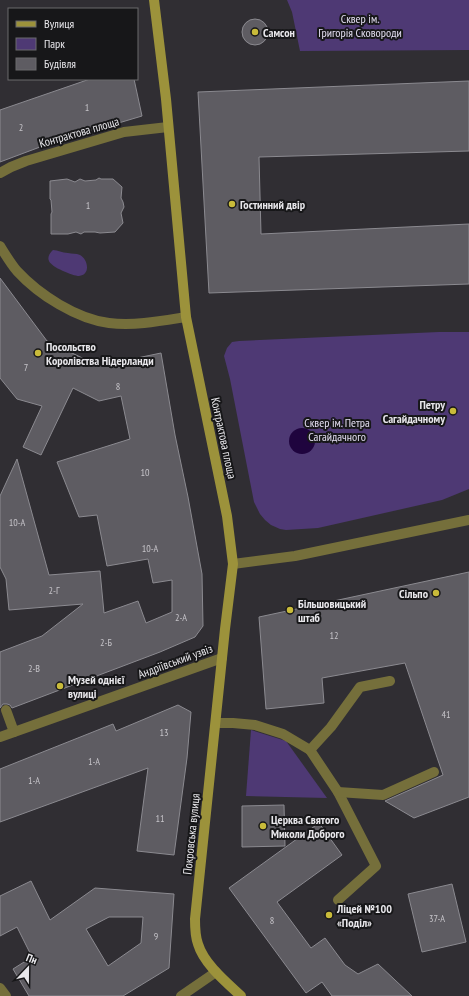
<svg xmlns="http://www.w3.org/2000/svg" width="469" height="996" viewBox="0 0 469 996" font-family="'PT Sans Narrow',sans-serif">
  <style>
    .green { fill: #4e3974 }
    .water { fill: #1f043e }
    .building { fill: #5e5c62; stroke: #8b8a90; fill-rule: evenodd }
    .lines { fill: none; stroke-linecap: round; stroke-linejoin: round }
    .lane { stroke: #756f3b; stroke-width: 10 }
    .street { stroke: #756f3b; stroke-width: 10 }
    .secondary { stroke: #9c923b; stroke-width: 10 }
    .poi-dot { fill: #c9bb3a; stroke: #171719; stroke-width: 1.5 }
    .labels { text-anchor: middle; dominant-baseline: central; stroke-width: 4; stroke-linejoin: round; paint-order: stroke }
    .number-label { font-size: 10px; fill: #c6c4c9 }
    .park-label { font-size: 12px; fill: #e2ddf0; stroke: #171719 }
    .poi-label { font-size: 12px; font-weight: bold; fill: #e8e7eb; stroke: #171719; text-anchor: start }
    .street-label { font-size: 12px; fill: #e8e7eb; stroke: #171719 }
  </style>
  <rect width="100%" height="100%" fill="#302e33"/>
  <!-- green -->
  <g class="green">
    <path d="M287,0H469V50L300,51L292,12Z"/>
    <path d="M53,250C58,250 62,253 68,253C72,254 76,253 80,255C88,259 91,275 79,276C73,276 51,267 49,261C47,257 50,253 53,250Z"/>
    <path d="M439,332H469V489L442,500L318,528L286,530L280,529L271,525L265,520L260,514L254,502L230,379L224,356L227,348L232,342L239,341Z"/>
    <path d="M251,730L286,741L327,798L246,796Z"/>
  </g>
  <!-- water -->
  <circle class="water" cx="302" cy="441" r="13"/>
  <!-- building -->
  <g class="building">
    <circle cx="255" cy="32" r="13"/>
    <path d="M90,79H134L142,116L48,144L0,162V110Z"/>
    <path d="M469,81V151L259,157L261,234L469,224V284L209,293L198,92Z"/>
    <path d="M99,178L101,179H113L122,187L121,198L123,202L124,207L121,213L123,223L115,232L100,233L95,232H84L81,234L76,232L68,234H51V214L52,212L51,200L50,199V181L67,179L75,182L80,179L85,181L96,180Z"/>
    <path d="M0,278L47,341L99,366L161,353L175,435L188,497L202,574L203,626L195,637L160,652L12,708L10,705L7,704H3L0,708V652L42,636L83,604L9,610L6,579L0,567V496L17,459L49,575L100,571L104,613L138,601L146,623L172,612V580L153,583L148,559L107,566L97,515L79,517L57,462L130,439L121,396L99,401L73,388L41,455L23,447L42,406L17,399L0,378Z"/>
    <path d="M469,572V797L414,818L385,801L443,775L405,663L322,678L324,703L266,709L259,617Z"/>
    <path d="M178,705L191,712L187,758L174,855L137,851L148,768L0,822V769L113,724L116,731Z"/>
    <path d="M284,805L285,846L242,847V806Z"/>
    <path d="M319,823L342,855L277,902L311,948L325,938L345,965L358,974L378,964L412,996H332L322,982L306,993L229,888Z"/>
    <path d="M31,881L50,920L95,888L174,894L169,968L123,996H29L13,969L32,957L17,927L0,936V896ZM109,917H143L141,943L108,966L86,929Z"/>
    <path d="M452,884L466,942L422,952L408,894Z"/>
  </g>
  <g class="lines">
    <!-- lane -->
    <g class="lane">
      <path d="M6,710L14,732"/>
      <path d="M216,723H233L255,725L283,734L310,750L331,727L360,687L390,681"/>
      <path d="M310,750L338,792L376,866L338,900"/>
      <path d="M338,792L383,795L434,772"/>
      <path d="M0,988L6,996"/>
      <path d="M181,996L216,972"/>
    </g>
    <!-- street -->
    <g class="street">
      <path d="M0,173L11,167L26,161L124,132L168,127"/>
      <path d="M0,246C5,254 11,264 17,271C39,295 77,319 109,323C135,326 161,321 186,317"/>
      <path d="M233,564L295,556L469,520"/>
      <path d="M0,737L222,658"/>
    </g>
    <!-- secondary -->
    <path class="secondary" d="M154,0L166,99L186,317L227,516L233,564L225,629L195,919C195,927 195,936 198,944C204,964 226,982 241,996"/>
  </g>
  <!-- markers -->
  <g class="poi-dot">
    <circle cx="255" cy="32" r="4"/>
    <circle cx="232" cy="204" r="4"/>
    <circle cx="38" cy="353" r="4"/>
    <circle cx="453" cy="411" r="4"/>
    <circle cx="436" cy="593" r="4"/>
    <circle cx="290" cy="610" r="4"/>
    <circle cx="60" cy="686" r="4"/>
    <circle cx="263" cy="826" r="4"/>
    <circle cx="329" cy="915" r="4"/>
  </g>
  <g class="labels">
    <!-- number labels -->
    <g class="number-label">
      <text x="87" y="107">1</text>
      <text x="21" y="127">2</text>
      <text x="88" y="205">1</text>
      <text x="26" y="367">7</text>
      <text x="118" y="386">8</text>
      <text x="145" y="472">10</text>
      <text x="17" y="522">10-А</text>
      <text x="150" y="548">10-А</text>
      <text x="54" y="590">2-Г</text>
      <text x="181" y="617">2-А</text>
      <text x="334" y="635">12</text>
      <text x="106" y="642">2-Б</text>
      <text x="34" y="668">2-В</text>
      <text x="446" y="714">41</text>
      <text x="164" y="732">13</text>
      <text x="94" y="761">1-А</text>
      <text x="34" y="780">1-А</text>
      <text x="160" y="818">11</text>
      <text x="437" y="918">37-А</text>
      <text x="272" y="920">8</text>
      <text x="156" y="936">9</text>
    </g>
    <!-- park labels -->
    <g class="park-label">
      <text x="360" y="18">Сквер ім.<tspan x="360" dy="14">Григорія Сковороди</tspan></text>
      <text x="337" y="422">Сквер ім. Петра<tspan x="337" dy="14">Сагайдачного</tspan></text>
    </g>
    <!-- poi labels -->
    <g class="poi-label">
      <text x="263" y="32">Самсон</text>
      <text x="240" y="204">Гостинний двір</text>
      <text x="46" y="346">Посольство<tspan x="46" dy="14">Королівства Нідерланди</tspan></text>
      <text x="445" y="404" text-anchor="end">Петру<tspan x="445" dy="14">Сагайдачному</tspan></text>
      <text x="428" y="593" text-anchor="end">Сільпо</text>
      <text x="298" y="603">Більшовицький<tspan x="298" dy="14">штаб</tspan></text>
      <text x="68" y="679">Музей однієї<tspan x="68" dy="14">вулиці</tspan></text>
      <text x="271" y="819">Церква Святого<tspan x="271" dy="14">Миколи Доброго</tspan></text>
      <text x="337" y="908">Ліцей №100<tspan x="337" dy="14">«Поділ»</tspan></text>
    </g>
    <!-- street labels -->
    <g class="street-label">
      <text transform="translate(79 132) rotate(-16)">Контрактова площа</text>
      <text transform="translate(224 438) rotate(78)">Контрактова площа</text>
      <text transform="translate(175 661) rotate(-20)">Андріївський узвіз</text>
      <text transform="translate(191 834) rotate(-84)">Покровська вулиця</text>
    </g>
  </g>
  <!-- legend -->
  <rect x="8" y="8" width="130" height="72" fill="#171719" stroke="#6b6a6d"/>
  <rect x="16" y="21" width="20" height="6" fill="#9c923b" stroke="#6b6a6d"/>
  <text x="44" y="28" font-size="12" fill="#e8e7eb">Вулиця</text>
  <rect x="16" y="38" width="20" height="12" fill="#4e3974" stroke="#6b6a6d"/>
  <text x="44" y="48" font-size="12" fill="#e8e7eb">Парк</text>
  <rect x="16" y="58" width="20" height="12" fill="#5e5c62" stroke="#6b6a6d"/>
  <text x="44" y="68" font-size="12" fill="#e8e7eb">Будівля</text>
  <!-- north arrow -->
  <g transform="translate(28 968) rotate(22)" stroke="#171719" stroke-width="3" paint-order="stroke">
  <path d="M0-3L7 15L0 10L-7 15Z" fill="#e8e7eb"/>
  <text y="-6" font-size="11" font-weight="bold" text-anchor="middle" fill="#e8e7eb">Пн</text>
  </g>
</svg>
